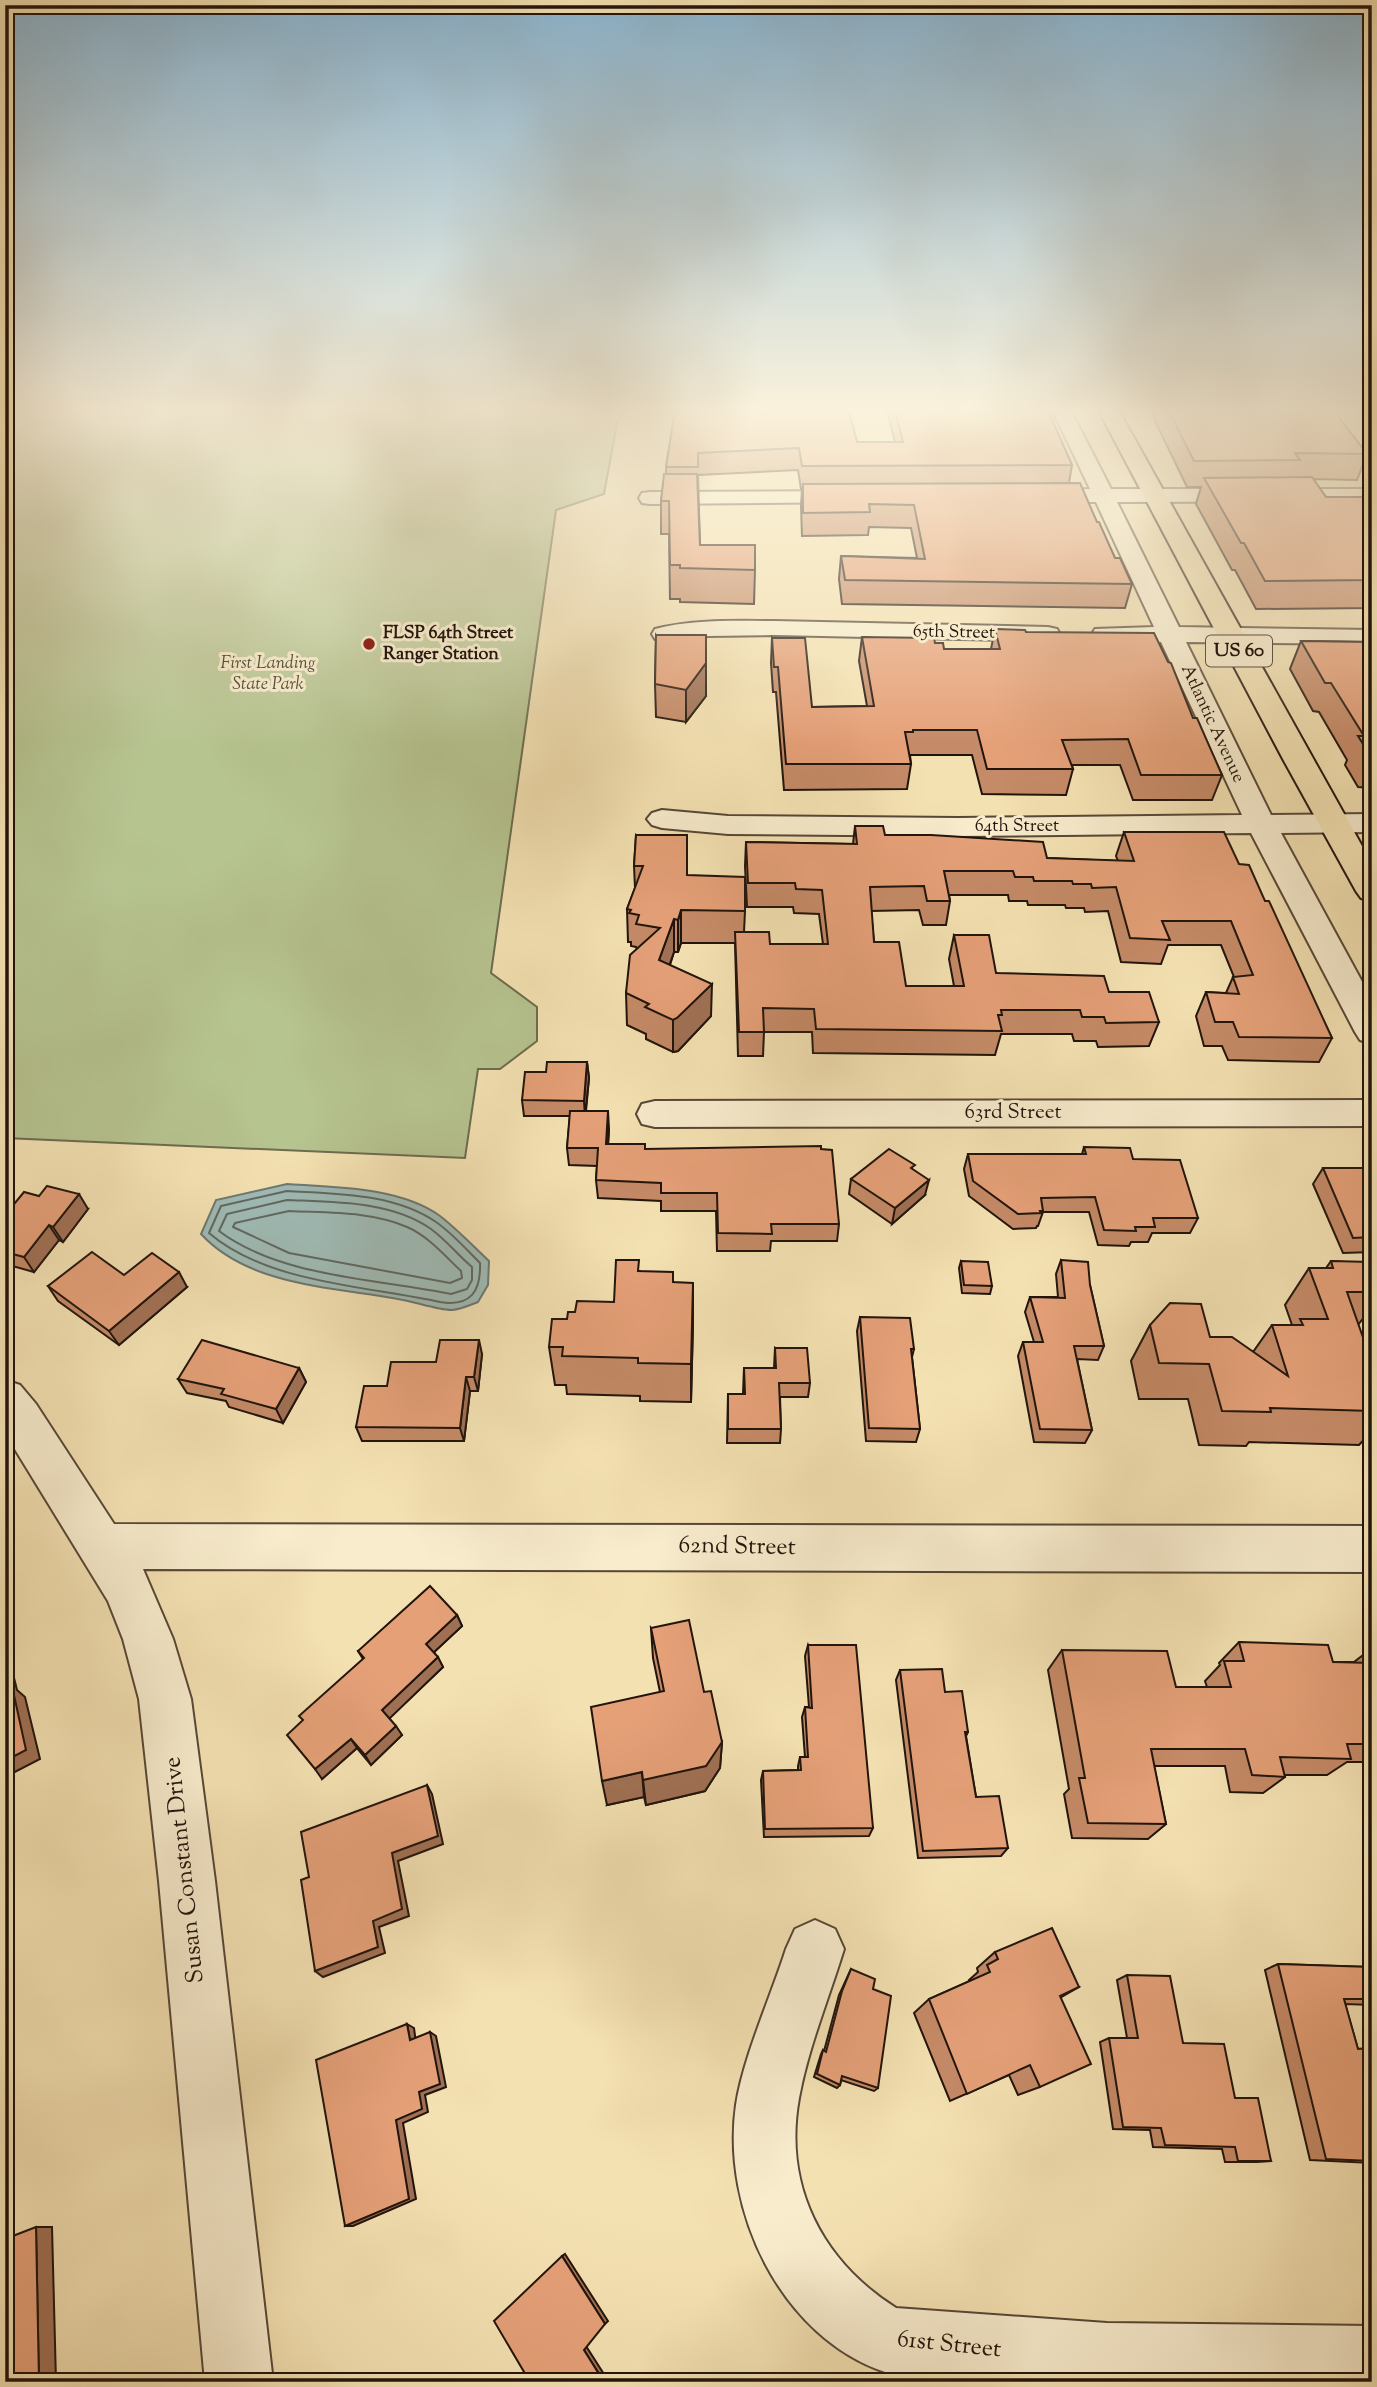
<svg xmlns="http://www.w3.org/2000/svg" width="1377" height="2387" viewBox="0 0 1377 2387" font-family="'Sorts Mill Goudy',serif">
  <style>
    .green { fill: #b6c490; stroke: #6c6c4e; stroke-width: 2 }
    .water { fill: #9fbbb6; stroke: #6d7872; stroke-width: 2 }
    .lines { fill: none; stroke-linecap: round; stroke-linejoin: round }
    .shore { stroke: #606861; stroke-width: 2 }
    .minor-casing { stroke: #564736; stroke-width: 4 }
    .highway-casing { stroke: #21140c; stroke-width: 4 }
    .minor { fill: #f8eccd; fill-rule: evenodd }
    .highway { fill: #f4e1b2; fill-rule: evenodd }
    .wall { fill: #c58a67; stroke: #21140c; stroke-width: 2 }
    .shaded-wall { fill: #a07054; stroke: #21140c; stroke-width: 2 }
    .building { fill: #e5a078; stroke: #21140c; stroke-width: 2 }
    .poi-dot { fill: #8f2418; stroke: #f8eccd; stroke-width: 2.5 }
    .labels { text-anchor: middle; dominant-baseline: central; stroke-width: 6; stroke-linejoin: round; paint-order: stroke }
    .far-street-label { font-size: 18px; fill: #21140c; stroke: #f8eccd }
    .far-poi-label { font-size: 18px; font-weight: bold; fill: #21140c; stroke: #f8eccd; text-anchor: start }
    .far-park-label { font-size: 18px; font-style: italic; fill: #55523a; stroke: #f8eccd }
    .shield { fill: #f8eccd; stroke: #625546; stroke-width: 2 }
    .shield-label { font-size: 19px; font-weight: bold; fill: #21140c }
    .street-label { font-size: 21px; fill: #21140c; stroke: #f8eccd }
    .near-street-label { font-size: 24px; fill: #21140c; stroke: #f8eccd }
  </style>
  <rect width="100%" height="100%" fill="#f4e1b2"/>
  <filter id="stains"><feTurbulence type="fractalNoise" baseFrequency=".00286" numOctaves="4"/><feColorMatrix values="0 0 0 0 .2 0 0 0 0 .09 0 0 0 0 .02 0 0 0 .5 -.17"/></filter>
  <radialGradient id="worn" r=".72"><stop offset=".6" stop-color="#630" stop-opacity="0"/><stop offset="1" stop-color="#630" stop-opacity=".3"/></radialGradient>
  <!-- green -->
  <path class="green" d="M5,411H626L617,423L604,494L556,510L491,973L537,1007V1041L500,1069H478L465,1158L5,1138Z"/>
  <!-- water -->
  <path class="water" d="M287,1184C334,1187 400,1187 440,1216C457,1229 473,1246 489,1261L488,1285L478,1302C470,1305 459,1310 451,1310C437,1310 413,1301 398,1299C333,1287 249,1286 201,1234L216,1200Z"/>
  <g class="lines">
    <!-- shore -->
    <g class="shore">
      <path d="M287,1191C336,1194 393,1193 436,1222C452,1233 466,1249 480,1263C481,1291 471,1307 440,1302C366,1286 267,1283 209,1233L221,1206Z"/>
      <path d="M287,1200C334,1202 392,1201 431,1229C446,1240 458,1255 472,1267V1280L467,1289L451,1294C377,1279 280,1277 219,1231L227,1214Z"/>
      <path d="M289,1211C327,1213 371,1211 407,1227C428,1236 444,1255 461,1271L462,1278L450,1283L289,1253L233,1227L235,1223Z"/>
    </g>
    <defs>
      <g id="minor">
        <path d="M1053,411H1071L1111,489H1372V501L1117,502L1179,627L1372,630V644L1186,642L1271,815L1372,814V832L1281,833L1372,1000V1044L1360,1040L1355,1032L1251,833L958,836L728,834L662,828L652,825L647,819L652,813L662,810L728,816L958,818L1242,815L1161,642L1104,641L1095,639L1092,634L1095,629L1154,627L1096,502H1034L1026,501L1023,496L1026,491L1034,490L1090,489Z"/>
        <path d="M855,491L863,492L866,497L863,502L650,504L642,503L639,498L642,493L650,492Z"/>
        <path d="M775,621L1048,627L1057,629L1060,634L1057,639L1048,641L775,635L708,636L664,641L655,639L652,634L655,629C694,619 735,621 775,621Z"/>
        <path d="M1372,1100V1126L655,1127L642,1124L637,1114L642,1104L655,1101Z"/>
        <path d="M5,1380L20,1385L36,1404L114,1524L1372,1526V1572L143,1569L173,1639L191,1699L215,1881L273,2382H205L159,1881L139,1699L123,1639L108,1601L5,1433Z"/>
        <path d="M815,1920L835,1929L844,1949C829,1998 808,2048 799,2098C783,2186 822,2261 896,2308L1107,2323L1372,2326V2382C1266,2382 1160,2382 1054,2382C1018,2382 983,2381 948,2378C927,2377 905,2379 885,2372C781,2337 721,2210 736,2105C743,2058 771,1996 786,1949L795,1929Z"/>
      </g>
      <path id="highway" d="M1099,411H1119L1372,864V901L1361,898L1356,891L1283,759Z"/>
    </defs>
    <!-- minor casing -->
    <use href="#minor" class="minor-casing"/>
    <!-- highway casing -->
    <use href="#highway" class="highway-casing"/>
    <!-- minor -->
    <use href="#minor" class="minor"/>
    <!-- highway -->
    <use href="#highway" class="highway"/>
  </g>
  <!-- wall -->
  <g class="wall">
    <path d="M675,411L857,442H895L887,411H1048L1072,465L1069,483L1097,522L1115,558L1132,584L1125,608L842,604L839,579L841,556L917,558L911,528L869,527L868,535L802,536L801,506L802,489H801L798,470L698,475L700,545L755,570L754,604L680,602V599H670L669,534H661V501L666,474V467Z"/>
    <path d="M1152,411H1334L1367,454L1357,480L1313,479L1326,497H1369L1372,491V608L1256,609L1235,570H1232L1196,504L1201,487H1187L1155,421Z"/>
    <path d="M995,629L1026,632L1193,718L1222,775L1212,800H1133L1120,765H1072L1073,769L1066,795L982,794L972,755H910L911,764L907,789L784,790L776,692H773L771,663L772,638L812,707L867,706L859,661L862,637L935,643L944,649H991Z"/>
    <path d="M656,635L706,696L686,722L656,717L655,684Z"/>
    <path d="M1372,640V788L1358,787L1345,765L1347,760L1319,712L1313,711L1290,669L1301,641L1371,642Z"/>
    <path d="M855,826L885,835L1047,858L1118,861L1116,856L1124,832L1239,864L1265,901L1332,1038L1319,1062L1228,1060L1222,1046H1204L1196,1016L1206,992L1226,993L1233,977H1234L1221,945H1168L1161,964L1121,962L1108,911L1085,912L1084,908H1066L1065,905H1028L1027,901H1009L1008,895H949L950,901L946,925H923L919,910L871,911L874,942L906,986H954L949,959L954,935L996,973L1109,992L1159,1022L1149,1046L1098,1047L1096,1041H1074L1072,1034H1001L995,1055L813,1053L812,1032H764L763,1056H738L735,943H681L678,952H674L670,965L711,1016L678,1051L673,1052L646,1039V1034L627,1025L626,993L637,949L636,947L631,946V942H628L627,909L635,888L634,866L636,835L687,875L745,911L744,932L770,944H823L819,914L794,913L793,907H747L745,866L746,842L853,844Z"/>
    <path d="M587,1062L589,1078L586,1111L609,1129L608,1144L645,1149L839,1224L837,1241H771L770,1251H717L716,1211H661V1201L598,1198L596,1180L597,1166L569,1165L567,1148L570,1116H524L522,1100L546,1072Z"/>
    <path d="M1084,1147L1133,1159L1198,1218L1190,1233H1152L1148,1242H1131L1129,1246L1098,1245L1089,1212H1043L1038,1226H1037L1036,1228L1013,1229L969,1196L964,1169L968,1154H1082Z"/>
    <path d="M1323,1168H1372V1252L1343,1253L1313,1184Z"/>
    <path d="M851,1179L925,1195L892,1224L849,1194Z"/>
    <path d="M88,1209L63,1242L59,1240L34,1272L5,1264V1215Z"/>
    <path d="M1061,1260L1090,1285L1104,1346L1098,1360L1077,1359L1092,1430L1085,1443L1034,1442L1018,1356L1023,1342H1034L1025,1312L1030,1297H1058L1056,1274Z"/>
    <path d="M961,1261L992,1286L990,1294L962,1293L959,1268Z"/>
    <path d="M1331,1261L1372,1264V1307L1358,1325L1372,1363V1431L1359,1445L1249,1442L1246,1446L1199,1445L1188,1399H1139L1131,1361L1150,1325L1210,1337L1253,1352L1272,1325H1292L1285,1305L1309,1268H1326Z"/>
    <path d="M639,1271L674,1282L693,1322L691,1402L640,1401V1396L567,1394L566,1385H555L549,1347L567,1319L575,1312L614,1302Z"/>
    <path d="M124,1275L187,1287L119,1345L58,1301L48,1286Z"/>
    <path d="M860,1317L914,1349L912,1357L920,1429L916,1442L866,1441L857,1331Z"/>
    <path d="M775,1348L810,1383L808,1397H780L781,1429L780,1443H727L728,1394H743L744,1368H774Z"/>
    <path d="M482,1354L478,1391H470L464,1441H362L356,1427L436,1362Z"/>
    <path d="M299,1368L306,1382L283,1423L229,1407L226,1401L187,1393L178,1379Z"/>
    <path d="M457,1615L462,1626L434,1652L443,1667L389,1718L402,1735L371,1765L357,1748L322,1779L303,1720L363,1659L358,1651Z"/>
    <path d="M651,1628L704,1692L722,1742L720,1768L705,1791L646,1805L644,1797L607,1805L660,1692L653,1658Z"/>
    <path d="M1239,1642L1333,1662H1354L1372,1648V1762H1347L1327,1775H1285V1777L1263,1793L1230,1792L1225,1766H1154L1166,1824L1148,1839L1072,1838L1064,1794L1069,1789L1048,1670L1062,1650L1176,1687H1207L1205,1681L1220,1665L1219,1663Z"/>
    <path d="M808,1645L873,1828L869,1836L764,1837L761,1780L763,1771L798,1770V1766L800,1757H805L802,1717L805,1707H809L805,1656Z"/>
    <path d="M900,1670L945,1692L968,1732L966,1736L976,1797L1008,1848L1001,1856L918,1858L896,1680Z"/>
    <path d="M995,1952L1079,1987L1060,1998L1040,2087L1018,2095L1009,2075L950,2101L914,2013L929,1999L970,1981L969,1980L978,1972L977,1968Z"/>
    <path d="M1372,1957V2005L1345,2004L1358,2049L1372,2048V2163L1310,2160L1265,1970L1278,1964L1367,1967L1364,1959Z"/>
    <path d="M851,1969L873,1989L878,2088L874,2091L841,2080L840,2085L837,2088L814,2077L821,2054L823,2050L824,2051L839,1995Z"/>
    <path d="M1127,1975L1183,2043L1235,2098L1271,2161L1257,2162H1225L1222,2149L1153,2147L1150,2130L1113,2129L1100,2042L1109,2038H1127L1117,1980Z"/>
  </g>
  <!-- shaded-wall -->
  <g class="shaded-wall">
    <path d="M706,663V696L686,722V690Z"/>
    <path d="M681,910V943L678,952V920Z"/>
    <path d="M674,919V952L660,992L659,960Z"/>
    <path d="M712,984L711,1016L678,1051L673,1052V1020Z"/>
    <path d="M587,1062L589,1078L585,1116L584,1101Z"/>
    <path d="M608,1111L609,1129L607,1162L606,1144Z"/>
    <path d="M929,1180L925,1195L892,1224L895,1208Z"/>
    <path d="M79,1194L88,1209L63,1242L53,1227Z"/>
    <path d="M49,1225L59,1240L34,1272L24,1257Z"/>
    <path d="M179,1272L187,1287L119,1345L109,1331Z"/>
    <path d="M693,1283V1322L691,1402V1364Z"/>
    <path d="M479,1340L482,1354L478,1391L474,1377Z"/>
    <path d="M299,1368L306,1382L283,1423L276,1409Z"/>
    <path d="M466,1377L470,1391L464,1441L460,1428Z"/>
    <path d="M457,1615L462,1626L431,1655L426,1644Z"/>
    <path d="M5,1641L17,1690L25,1697L40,1759L5,1777Z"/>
    <path d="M438,1657L443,1667L388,1720L382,1710Z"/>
    <path d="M396,1726L402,1735L371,1765L365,1755Z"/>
    <path d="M351,1739L357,1748L322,1779L315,1769Z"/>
    <path d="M722,1742L720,1768L705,1791L646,1805L643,1780Z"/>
    <path d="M642,1772L644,1797L607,1805L602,1781Z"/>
    <path d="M427,1785L432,1794L443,1844L398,1861L409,1916L379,1927L385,1953L323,1977L315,1971L373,1921L392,1853Z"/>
    <path d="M407,2024L414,2028L416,2043L410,2040Z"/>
    <path d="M430,2032L436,2036L446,2087L425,2095L428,2112L403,2123L416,2199L353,2226H345L396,2120L419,2092Z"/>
    <path d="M36,2227H52L56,2382H39Z"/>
    <path d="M565,2254L608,2321L605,2324L562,2256Z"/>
    <path d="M586,2346L609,2382H604L584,2350Z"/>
  </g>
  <!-- building -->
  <g class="building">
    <path d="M675,411H849L857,442H903L895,411H1048L1072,465L802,466L799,448L698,453V467H666Z"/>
    <path d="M1169,411H1334L1367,454L1295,453L1300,460L1194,461Z"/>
    <path d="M664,474H697L700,545H755V570L680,568V565H670L669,501H661Z"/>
    <path d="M1312,477L1326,497H1372V580L1265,581L1244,543H1241L1204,478Z"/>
    <path d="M1080,483L1097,522H1099L1115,558H1120L1132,584L845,580L841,556L925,559L914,505L869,504L870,512L803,513V484Z"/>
    <path d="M995,629L1025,630L1026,632L1154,633L1168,662L1171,663L1193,718H1197L1222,775H1141L1128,739L1062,740L1073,769H987L977,730H913V732H905L911,764H786L778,667H774L772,638H805L812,707L874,706L862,637L934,638L935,643H943L944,649H1000Z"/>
    <path d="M656,635H706V663L686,690L655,684Z"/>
    <path d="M1301,641L1372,642V758L1358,736H1364L1331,683H1325Z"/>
    <path d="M855,826H883L885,835H931L1043,842L1047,858L1134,861L1124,832H1224L1239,864L1249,865L1265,901H1269L1332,1038L1239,1037L1233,1022H1215L1206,992L1239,994L1233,977L1253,975L1231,921H1162L1170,940L1130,938L1116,887L1092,888L1091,884H1073L1072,881H1034L1033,877H1015L1013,871H944L950,901H927L924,886L870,887L874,942H899L906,986H964L954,935H989L996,973L1104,976L1109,992H1149L1159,1022L1106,1023L1104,1017H1082L1080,1010H1001L1002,1015H998L1002,1031L816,1029L814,1009L763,1008L764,1032H739L735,932H769L770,944H828L822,890L796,889L795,883H748L746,842L857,844Z"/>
    <path d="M636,835H687V875L745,877V911L681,910L678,920L674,919L659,960L712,984L677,1018L673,1020L645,1007L649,1004L626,993L630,955L660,928L636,924L639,915L629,913L631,910L627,909L643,866H634Z"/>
    <path d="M547,1062H587L584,1101L522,1100L525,1072H546Z"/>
    <path d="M570,1111H608L606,1144H645V1149L821,1146V1149L832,1150L839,1224H771L772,1234L718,1233L717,1193H661V1183L596,1180L598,1148H567Z"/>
    <path d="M1084,1147L1130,1148L1133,1159L1180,1160L1198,1218H1153L1155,1227H1135L1136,1231L1104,1230L1095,1197L1041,1198L1043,1211H1040L1041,1213L1018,1214L973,1181L968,1154H1086Z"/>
    <path d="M889,1149L915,1165L911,1168L929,1180L895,1208L851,1179Z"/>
    <path d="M1323,1168H1372V1237L1353,1238Z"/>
    <path d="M47,1186L79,1194L53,1227L49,1225L24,1257L5,1252V1215L24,1192L39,1196Z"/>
    <path d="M92,1252L124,1275L152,1253L179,1272L109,1331L48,1286Z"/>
    <path d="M616,1260H639L638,1271L673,1272V1282L693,1283L691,1364L638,1363V1358L562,1356L563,1347H549L552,1319H567L568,1312H575L577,1301L614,1302Z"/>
    <path d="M1061,1260L1088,1262L1090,1285L1104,1346H1074L1092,1430L1040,1429L1023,1342H1043L1030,1297L1065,1298Z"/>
    <path d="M961,1261L988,1262L992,1286L964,1285Z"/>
    <path d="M1331,1261L1371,1262L1372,1264V1292H1347L1372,1363V1411L1270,1408L1271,1412L1222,1411L1209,1364L1159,1363L1150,1325L1170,1303L1201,1304L1210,1337H1232L1288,1376L1272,1325H1303L1300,1319H1328L1309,1268H1333Z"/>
    <path d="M860,1317L910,1318L914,1349H911L920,1429L869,1428Z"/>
    <path d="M202,1340L299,1368L276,1409L221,1394L224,1389L178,1379Z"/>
    <path d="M440,1340H479L474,1377H466L460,1428L356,1427L364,1386H387L391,1362H436Z"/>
    <path d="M775,1348H807L810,1383H779L781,1429H728V1394H745L744,1368H776Z"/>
    <path d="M430,1586L457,1615L426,1644L438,1657L382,1710L396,1726L365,1755L351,1739L315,1769L287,1735L303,1720L299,1716L364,1658L358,1651Z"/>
    <path d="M689,1620L704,1692L711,1691L722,1742L706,1766L643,1780L642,1772L602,1781L591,1707L664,1691L651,1628Z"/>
    <path d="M1239,1642L1328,1645L1333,1662L1372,1663V1744H1347L1351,1759L1280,1757L1285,1777L1252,1775L1245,1749H1151L1166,1824L1088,1823L1079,1778H1085L1062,1650L1167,1651L1176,1687H1231L1224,1661H1244Z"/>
    <path d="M808,1645H856L873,1828L765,1829L763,1771L801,1770L800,1757H808L805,1707L812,1708Z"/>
    <path d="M942,1669L945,1692L962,1691L968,1732H965L976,1797L999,1796L1008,1848L923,1851L900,1670Z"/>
    <path d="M12,1686L26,1750L5,1761V1689Z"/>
    <path d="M427,1785L438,1836L392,1853L402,1909L373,1921L378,1947L315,1971L301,1880L309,1877L301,1832Z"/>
    <path d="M1052,1928L1079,1987L1060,1996L1091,2064L1040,2087L1030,2065L967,2094L929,1999L990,1972L987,1965L998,1959L995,1952Z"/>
    <path d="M1278,1964L1372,1967V1999H1344L1358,2049L1372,2048V2161L1326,2159Z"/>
    <path d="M851,1969L875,1979L873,1989L891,1996L878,2088L842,2076L840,2085L817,2074L823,2050L826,2052L842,1991Z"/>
    <path d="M1127,1975L1170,1976L1183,2043L1224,2044L1235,2098H1258L1271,2161H1238L1235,2147L1165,2145L1161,2128L1123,2127L1109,2038H1138Z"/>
    <path d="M407,2024L410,2040L430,2032L440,2084L419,2092L422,2109L396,2120L409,2199L345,2226L316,2060Z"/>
    <path d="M36,2227L39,2382H5V2239Z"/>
    <path d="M562,2256L605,2324L584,2350L604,2382H523L527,2377L494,2321Z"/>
  </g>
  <!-- sky -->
  <linearGradient id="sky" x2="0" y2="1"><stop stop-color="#8bb7d4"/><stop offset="0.55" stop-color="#faf2dc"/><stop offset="1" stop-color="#faf2dc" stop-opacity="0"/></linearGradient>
  <rect width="1377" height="745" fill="url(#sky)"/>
  <!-- markers -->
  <circle class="poi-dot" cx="369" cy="644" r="7"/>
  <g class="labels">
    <!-- far-street labels -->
    <g class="far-street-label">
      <text transform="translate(954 633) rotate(1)">65th Street</text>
      <text transform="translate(1212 724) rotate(65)">Atlantic Avenue</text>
      <text x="1017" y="827">64th Street</text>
    </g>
    <!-- far-poi labels -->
    <g class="far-poi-label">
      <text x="383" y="634">FLSP 64th Street<tspan x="383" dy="21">Ranger Station</tspan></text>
    </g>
    <!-- far-park labels -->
    <g class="far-park-label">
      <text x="268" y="664">First Landing<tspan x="268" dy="21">State Park</tspan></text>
    </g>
    <!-- shield labels -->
    <rect class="shield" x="1206" y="635.5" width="66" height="31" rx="5"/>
    <g class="shield-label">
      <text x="1239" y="651">US 60</text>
    </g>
    <!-- street labels -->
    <g class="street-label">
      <text x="1013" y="1113">63rd Street</text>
    </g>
    <!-- near-street labels -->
    <g class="near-street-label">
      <text transform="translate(737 1547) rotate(1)">62nd Street</text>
      <text transform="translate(185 1870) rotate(-96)">Susan Constant Drive</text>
      <text transform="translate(949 2345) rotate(6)">61st Street</text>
    </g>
  </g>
  <!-- margin -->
  <rect width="1377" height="2387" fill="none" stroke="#f4e1b2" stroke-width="28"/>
  <rect x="7" y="7" width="1363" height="2373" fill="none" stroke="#21140c" stroke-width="3.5"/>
  <rect x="14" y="14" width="1349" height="2359" fill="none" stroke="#21140c" stroke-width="2"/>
  <rect width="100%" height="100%" filter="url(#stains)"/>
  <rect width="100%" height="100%" fill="url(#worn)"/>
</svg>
